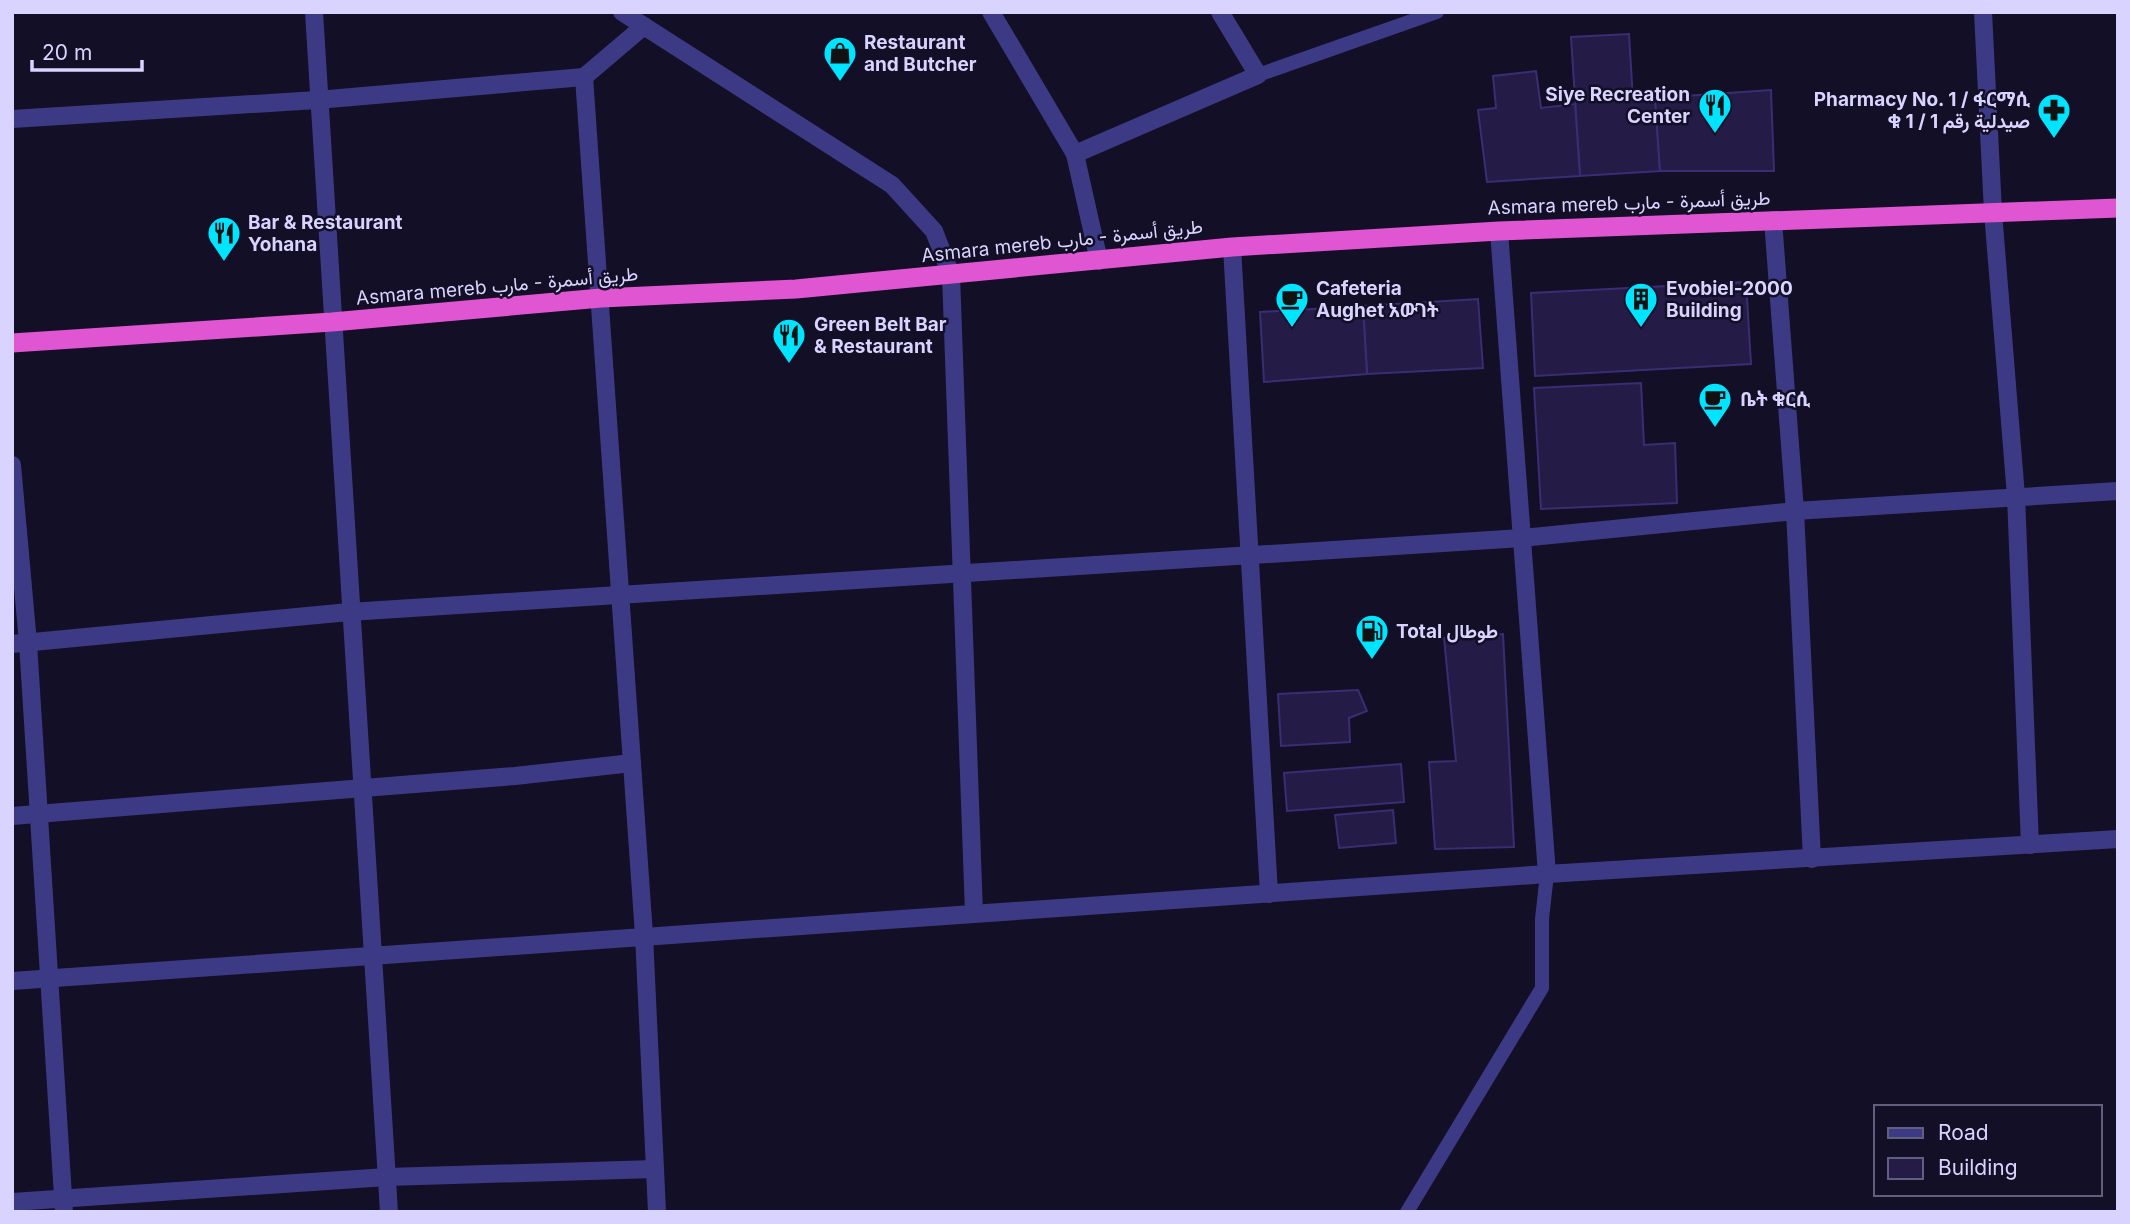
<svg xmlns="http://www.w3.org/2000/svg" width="2130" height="1224" viewBox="0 0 2130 1224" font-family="Inter,Vazirmatn,'Noto Sans Ethiopic',sans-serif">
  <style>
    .building { fill: #241b47; stroke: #3b2d73; stroke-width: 2 }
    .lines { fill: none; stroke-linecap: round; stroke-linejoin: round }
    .service { stroke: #3d3a85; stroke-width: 14 }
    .minor { stroke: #3d3a85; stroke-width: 18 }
    .trunk { stroke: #e055d1; stroke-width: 19 }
    .labels { text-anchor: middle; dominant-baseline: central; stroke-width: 5; stroke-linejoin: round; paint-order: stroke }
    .poi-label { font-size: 19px; font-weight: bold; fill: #d9d4ff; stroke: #130f26; text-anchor: start }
    .street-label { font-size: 19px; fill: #d9d4ff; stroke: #130f26 }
  </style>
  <rect width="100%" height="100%" fill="#130f26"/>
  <!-- building -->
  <g class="building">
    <path d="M1629,34L1633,100L1655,98L1660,171L1580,176L1571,37Z"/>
    <path d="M1536,71L1541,108L1575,104L1580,176L1487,182L1478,110L1496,108L1493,76Z"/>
    <path d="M1771,90L1774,171H1660L1655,98Z"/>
    <path d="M1746,282L1751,364L1535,376L1531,293Z"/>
    <path d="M1478,299L1483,368L1367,374L1363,306Z"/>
    <path d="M1363,306L1367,374L1264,382L1260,312Z"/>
    <path d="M1641,383L1644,445L1675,443L1677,503L1541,509L1534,388Z"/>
    <path d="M1503,634L1514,847L1435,849L1429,762L1456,761L1444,638Z"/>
    <path d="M1358,690L1367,711L1349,718L1350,742L1281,746L1278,694Z"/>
    <path d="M1401,764L1404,802L1287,811L1284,773Z"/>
    <path d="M1393,810L1396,843L1339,848L1335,815Z"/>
  </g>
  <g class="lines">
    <!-- service -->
    <g class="service">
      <path d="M1258,75L1437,12"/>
      <path d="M1407,1212L1542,988V919L1547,874"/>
    </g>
    <!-- minor -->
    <g class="minor">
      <path d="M314,12L389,1212"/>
      <path d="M622,12L892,185L934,231L951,275L974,913"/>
      <path d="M991,12L1075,154L1099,261"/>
      <path d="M1983,12L1993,212L2016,496L2030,845"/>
      <path d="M584,77L644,935L657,1212"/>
      <path d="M12,119L317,100L584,77L644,26"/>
      <path d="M1075,154L1258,75L1220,12"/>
      <path d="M1773,220L1795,511L1812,859"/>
      <path d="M1499,231L1547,874"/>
      <path d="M1232,247L1269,894"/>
      <path d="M12,465L28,643L64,1212"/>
      <path d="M12,644L349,612L1522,538L1795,511L2118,491"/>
      <path d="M12,816L515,776L632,763"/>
      <path d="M12,981L1547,874L2118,839"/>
      <path d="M12,1202L387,1177L655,1169"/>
    </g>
    <!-- trunk -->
    <path class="trunk" d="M12,343L332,322L601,298L796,289L1232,247L1499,231L2118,208"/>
  </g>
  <!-- icons -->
  <defs>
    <symbol id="shop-pin" viewBox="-11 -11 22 30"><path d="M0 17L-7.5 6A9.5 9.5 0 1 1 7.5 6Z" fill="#00e5ff" stroke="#130f26"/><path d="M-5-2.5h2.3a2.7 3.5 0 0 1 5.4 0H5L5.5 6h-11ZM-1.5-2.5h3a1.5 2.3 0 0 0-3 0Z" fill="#111"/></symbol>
    <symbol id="restaurant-pin" viewBox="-11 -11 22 30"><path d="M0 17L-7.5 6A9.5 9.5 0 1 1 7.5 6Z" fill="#00e5ff" stroke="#130f26"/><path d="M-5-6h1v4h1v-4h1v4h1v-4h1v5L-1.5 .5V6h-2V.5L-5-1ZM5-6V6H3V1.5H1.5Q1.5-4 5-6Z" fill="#111"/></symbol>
    <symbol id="pharmacy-pin" viewBox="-11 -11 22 30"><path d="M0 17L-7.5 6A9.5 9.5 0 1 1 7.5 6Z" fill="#00e5ff" stroke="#130f26"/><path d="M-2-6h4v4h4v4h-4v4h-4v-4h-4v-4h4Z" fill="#111"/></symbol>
    <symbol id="cafe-pin" viewBox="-11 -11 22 30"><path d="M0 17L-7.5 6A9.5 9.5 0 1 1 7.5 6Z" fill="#00e5ff" stroke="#130f26"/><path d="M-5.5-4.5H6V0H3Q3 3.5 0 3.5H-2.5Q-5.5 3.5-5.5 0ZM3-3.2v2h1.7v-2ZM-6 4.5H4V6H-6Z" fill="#111"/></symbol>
    <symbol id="building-pin" viewBox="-11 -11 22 30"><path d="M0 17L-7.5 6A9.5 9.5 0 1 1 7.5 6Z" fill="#00e5ff" stroke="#130f26"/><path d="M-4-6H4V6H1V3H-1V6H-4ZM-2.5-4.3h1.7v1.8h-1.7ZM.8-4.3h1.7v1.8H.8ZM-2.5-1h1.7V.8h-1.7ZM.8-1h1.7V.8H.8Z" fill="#111"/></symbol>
    <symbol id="fuel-pin" viewBox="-11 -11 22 30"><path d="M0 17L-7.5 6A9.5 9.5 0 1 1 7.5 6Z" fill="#00e5ff" stroke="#130f26"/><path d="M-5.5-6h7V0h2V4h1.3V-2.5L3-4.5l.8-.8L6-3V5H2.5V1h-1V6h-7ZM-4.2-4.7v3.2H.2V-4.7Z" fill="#111"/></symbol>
  </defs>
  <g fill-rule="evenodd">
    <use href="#shop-pin" x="821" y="34" width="38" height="52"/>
    <use href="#restaurant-pin" x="1696" y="86" width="38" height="52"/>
    <use href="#pharmacy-pin" x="2035" y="91" width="38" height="52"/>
    <use href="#restaurant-pin" x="205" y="214" width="38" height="52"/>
    <use href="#cafe-pin" x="1273" y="280" width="38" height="52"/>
    <use href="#building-pin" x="1622" y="280" width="38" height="52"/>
    <use href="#restaurant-pin" x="770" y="316" width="38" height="52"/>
    <use href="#cafe-pin" x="1696" y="380" width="38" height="52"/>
    <use href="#fuel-pin" x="1353" y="612" width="38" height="52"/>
  </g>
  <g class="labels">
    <!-- poi labels -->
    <g class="poi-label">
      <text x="864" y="42">Restaurant<tspan x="864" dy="22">and Butcher</tspan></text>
      <text x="1690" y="94" text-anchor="end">Siye Recreation<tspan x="1690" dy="22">Center</tspan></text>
      <text x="2030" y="99" text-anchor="end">Pharmacy No. 1 / ፋርማሲ<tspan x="2030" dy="22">ቁ 1 / صيدلية رقم 1</tspan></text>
      <text x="248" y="222">Bar &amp; Restaurant<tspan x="248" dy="22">Yohana</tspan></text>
      <text x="1316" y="288">Cafeteria<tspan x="1316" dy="22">Aughet አውገት</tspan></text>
      <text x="1666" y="288">Evobiel-2000<tspan x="1666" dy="22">Building</tspan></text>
      <text x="814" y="324">Green Belt Bar<tspan x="814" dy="22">&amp; Restaurant</tspan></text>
      <text x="1740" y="399">ቤት ቁርሲ</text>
      <text x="1396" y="631">Total طوطال</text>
    </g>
    <!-- street labels -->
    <g class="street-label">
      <text transform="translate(1629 203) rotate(-2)">Asmara mereb طريق أسمرة - مارب</text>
      <text transform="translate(1062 241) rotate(-6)">Asmara mereb طريق أسمرة - مارب</text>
      <text transform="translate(497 286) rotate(-5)">Asmara mereb طريق أسمرة - مارب</text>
    </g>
  </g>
  <!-- border -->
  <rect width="2130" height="1224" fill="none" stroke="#d9d4ff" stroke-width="28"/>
  <!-- legend -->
  <rect x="1874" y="1105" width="228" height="91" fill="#130f26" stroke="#625e7d" stroke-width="2"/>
  <rect x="1888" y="1128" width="35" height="10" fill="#3d3a85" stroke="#625e7d" stroke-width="2"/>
  <text x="1938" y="1140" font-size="21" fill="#d9d4ff">Road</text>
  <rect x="1888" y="1158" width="35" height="21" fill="#241b47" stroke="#625e7d" stroke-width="2"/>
  <text x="1938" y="1175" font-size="21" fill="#d9d4ff">Building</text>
  <!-- scale -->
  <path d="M32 60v10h110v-10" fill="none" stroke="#d9d4ff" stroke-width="3.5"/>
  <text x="42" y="60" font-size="21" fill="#d9d4ff" stroke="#130f26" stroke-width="5" paint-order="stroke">20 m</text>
</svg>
